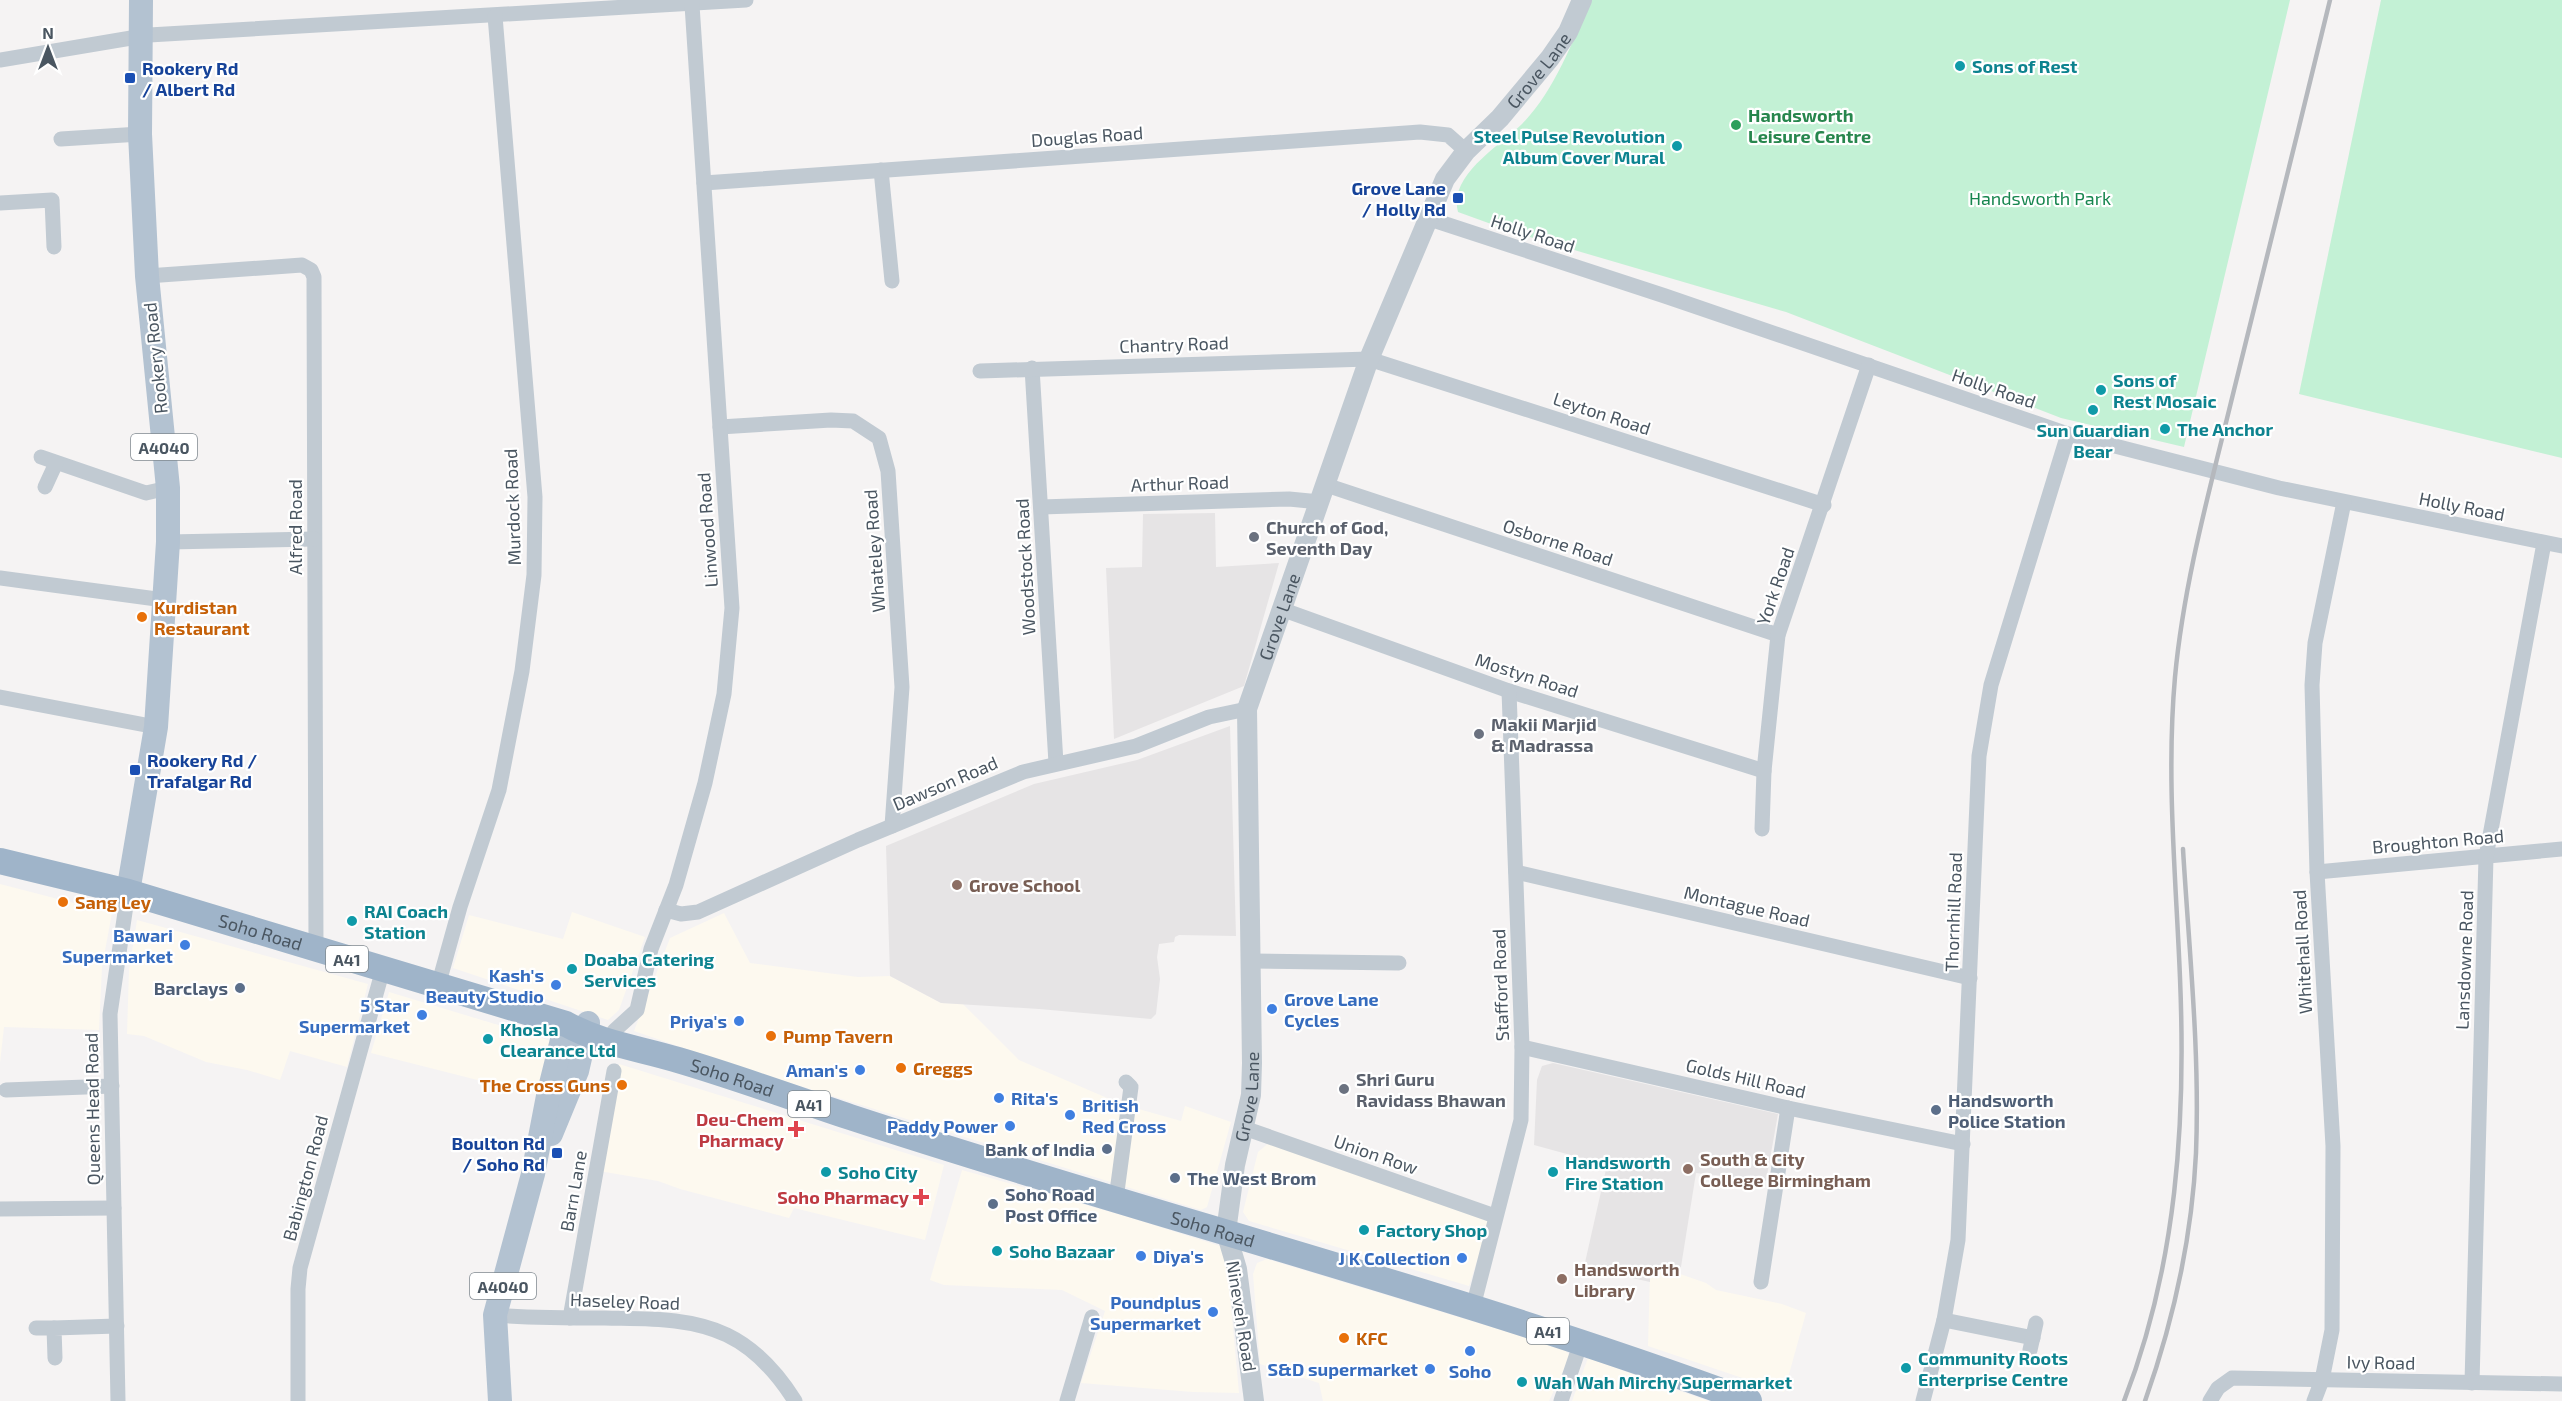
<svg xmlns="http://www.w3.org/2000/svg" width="2562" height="1401" viewBox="0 0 2562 1401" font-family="'Exo 2',sans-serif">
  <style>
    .commercial { fill: #fdf9ef }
    .education { fill: #e6e4e5 }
    .green { fill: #c3f1d5 }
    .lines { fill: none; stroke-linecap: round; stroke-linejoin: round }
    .minor { stroke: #c1cad2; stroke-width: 15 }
    .tertiary { stroke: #c1cad2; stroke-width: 20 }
    .primary { stroke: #b3c2d1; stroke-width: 24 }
    .trunk { stroke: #9fb4c9; stroke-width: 26 }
    .rail { stroke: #b5b8bd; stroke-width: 4.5 }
    .culture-dot { fill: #0f9aa8; stroke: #fff; stroke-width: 2 }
    .transit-dot { fill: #1a4fb4; stroke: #fff; stroke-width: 2 }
    .leisure-dot { fill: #2e9e5b; stroke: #fff; stroke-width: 2 }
    .worship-dot { fill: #6b7280; stroke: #fff; stroke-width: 2 }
    .food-dot { fill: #e8710a; stroke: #fff; stroke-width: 2 }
    .education-dot { fill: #8d6e63; stroke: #fff; stroke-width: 2 }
    .shop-dot { fill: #3f7fe0; stroke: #fff; stroke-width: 2 }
    .service-dot { fill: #5c6f8a; stroke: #fff; stroke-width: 2 }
    .health-dot { fill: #e0444e; stroke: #fff; stroke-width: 2 }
    .labels { text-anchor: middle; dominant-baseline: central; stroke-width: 4.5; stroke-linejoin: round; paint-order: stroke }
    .shield { fill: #fff; stroke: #808990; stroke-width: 1.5 }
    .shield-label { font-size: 16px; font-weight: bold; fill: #4a5661 }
    .culture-label { font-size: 18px; font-weight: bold; fill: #0d838f; stroke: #fff; text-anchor: start }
    .transit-label { font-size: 18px; font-weight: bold; fill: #164399; stroke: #fff; text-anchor: start }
    .street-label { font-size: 18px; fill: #4a5661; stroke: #fff }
    .leisure-label { font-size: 18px; font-weight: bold; fill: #27864d; stroke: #fff; text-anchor: start }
    .park-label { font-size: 18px; fill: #17864f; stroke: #fff }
    .worship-label { font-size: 18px; font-weight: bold; fill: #5b616d; stroke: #fff; text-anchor: start }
    .food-label { font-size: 18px; font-weight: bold; fill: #c56008; stroke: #fff; text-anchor: start }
    .education-label { font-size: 18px; font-weight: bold; fill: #785e54; stroke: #fff; text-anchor: start }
    .shop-label { font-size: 18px; font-weight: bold; fill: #366cbe; stroke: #fff; text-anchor: end }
    .service-label { font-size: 18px; font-weight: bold; fill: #4e5e75; stroke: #fff; text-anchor: start }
    .health-label { font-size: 18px; font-weight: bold; fill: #be3a42; stroke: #fff; text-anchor: end }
  </style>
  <rect width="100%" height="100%" fill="#f5f3f3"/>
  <!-- commercial -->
  <g class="commercial">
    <path d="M0,884L112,913L102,967L99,1030L4,1027L0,1063Z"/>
    <path d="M572,912L645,937L619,1010L608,1020L453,968L469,915L563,939Z"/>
    <path d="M724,913L750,963L858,977L890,976L941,1003L963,1004L1019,1060L1121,1104L1181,1121L1185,1106L1231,1122L1207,1207L1201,1210L745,1069L634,1031L670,938Z"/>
    <path d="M137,920L368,984L347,1067L290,1051L280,1080L247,1070L206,1062L144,1036L127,1034L129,970Z"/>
    <path d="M389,992L551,1041L537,1095L371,1053Z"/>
    <path d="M619,1064L944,1165L925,1240L794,1208L789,1218L680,1189L658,1181L599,1171Z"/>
    <path d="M1270,1142L1490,1220L1469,1286L1249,1221L1243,1212L1258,1152Z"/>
    <path d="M962,1170L1125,1216L1223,1247L1226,1251L1239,1393L1193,1392L1081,1383L1105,1311L1062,1290L944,1285L930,1280Z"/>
    <path d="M1267,1259L1564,1349L1570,1356L1549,1401H1323L1319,1383L1260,1364L1253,1274L1257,1263Z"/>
    <path d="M1660,1267L1706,1283L1716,1290L1782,1304L1806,1313L1784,1392L1648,1346L1650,1273Z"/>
    <path d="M1588,1358L1708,1401H1572Z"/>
  </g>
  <!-- education -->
  <g class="education">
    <path d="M1215,513L1216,567L1279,563L1244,686L1114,739L1106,568L1142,567L1143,514Z"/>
    <path d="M1230,726L1236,936L1179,935L1175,937L1174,942L1159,944L1157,957L1160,979L1156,1014L1151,1019L1039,1009L941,1003L890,976L886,846L1034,784L1137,760Z"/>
    <path d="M1553,1063L1778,1114L1766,1181L1696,1173L1680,1273L1660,1267L1650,1273V1282L1584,1267L1607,1165L1534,1145L1537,1080L1542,1066Z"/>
  </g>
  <!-- green -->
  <g class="green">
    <path d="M1590,0H2290L2184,447L2061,418L1786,312L1516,233L1458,212C1448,175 1500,146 1522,124C1553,93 1574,40 1590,0Z"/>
    <path d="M2381,0H2562V458L2299,394Z"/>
  </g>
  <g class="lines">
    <!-- minor -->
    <g class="minor">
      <path d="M0,60L149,35L746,0"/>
      <path d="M61,139L140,134"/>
      <path d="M881,170L892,281"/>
      <path d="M704,183L1420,132L1448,135L1466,151"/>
      <path d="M0,203L52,200L54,247"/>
      <path d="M1427,218L1665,296L2068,434L2279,488L2562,546"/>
      <path d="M147,276L302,265L311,270L314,277L316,950"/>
      <path d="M1032,368L1056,763"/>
      <path d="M980,371L1369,359L1824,505"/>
      <path d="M720,427L831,420L853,421L879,438L888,471L902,687L892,826"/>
      <path d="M41,457L146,493L168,488"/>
      <path d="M1326,485L1778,635"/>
      <path d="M45,487L56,463"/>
      <path d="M1041,507L1289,499L1320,502"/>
      <path d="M168,542L314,539"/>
      <path d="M0,578L164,600"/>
      <path d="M1281,609L1509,691L1764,771"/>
      <path d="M0,697L156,727"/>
      <path d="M1762,829L1764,771L1778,635L1869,365"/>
      <path d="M1516,872L1970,978"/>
      <path d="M2317,872L2562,849"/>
      <path d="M666,910L681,914L698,912L858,840L1023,772L1136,746L1209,717L1247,709"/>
      <path d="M1252,961L1399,963"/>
      <path d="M438,986L460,907L499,790L522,671L534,575L535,497L495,16"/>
      <path d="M614,1031L637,1010L651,949L676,885L705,783L724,694L732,608L692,5"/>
      <path d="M1522,1047L1788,1108L1963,1144"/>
      <path d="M6,1090L112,1086"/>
      <path d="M1244,1128L1495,1216"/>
      <path d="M1116,1199L1131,1087L1126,1082"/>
      <path d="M0,1209L114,1208"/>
      <path d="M1761,1282L1788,1108"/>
      <path d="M1473,1307L1521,1120L1522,1047L1509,691"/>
      <path d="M495,1315C532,1318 569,1318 605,1318C646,1319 689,1317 727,1335C756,1349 778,1374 795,1401"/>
      <path d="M570,1318L614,1071"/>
      <path d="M1944,1320L2033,1338"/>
      <path d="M36,1328H54"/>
      <path d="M2030,1350L2036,1323"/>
      <path d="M55,1358L54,1328L117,1326"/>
      <path d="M2472,1383L2486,857L2544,543"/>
      <path d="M118,1401L110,1014L128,892"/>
      <path d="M298,1401V1289L300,1268L383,969"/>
      <path d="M1067,1401L1092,1317"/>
      <path d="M1561,1401L1581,1342"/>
      <path d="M1923,1401L1944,1320L1958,1240L1979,756L1991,685L2068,434"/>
      <path d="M2210,1401L2218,1388L2232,1378L2562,1384"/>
      <path d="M2314,1401L2322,1380L2332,1330L2333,1146L2317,872L2312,685L2315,643L2344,502"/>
    </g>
    <!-- tertiary -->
    <path class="tertiary" id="s1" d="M1254,1401L1237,1269L1226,1232L1235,1165L1251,1095L1252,1063L1247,709L1369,359L1445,179L1466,151L1500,118L1550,58L1568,32L1582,0"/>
    <!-- primary -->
    <g class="primary">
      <path d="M128,892L156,727L168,542V488L147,276L140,134L141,0"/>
      <path d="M551,1134L577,1071L588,1023"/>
      <path d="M500,1401L495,1315L533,1174L548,1096L566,1024"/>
    </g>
    <!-- trunk -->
    <path class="trunk" id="s2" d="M0,861L128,892L566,1024C602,1044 639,1048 678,1060C736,1077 793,1098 850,1117C1148,1215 1454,1292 1749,1401"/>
    <!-- rail -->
    <g class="rail">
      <path d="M2124,1401C2177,1265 2186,1122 2180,978C2176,878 2166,778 2175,677C2184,580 2211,485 2234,390C2267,260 2298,130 2330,0"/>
      <path d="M2145,1401C2173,1322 2192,1237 2196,1153C2200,1051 2189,950 2183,849"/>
    </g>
  </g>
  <!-- markers -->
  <g class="culture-dot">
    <circle cx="1960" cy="66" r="6"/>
    <circle cx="1677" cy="146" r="6"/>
    <circle cx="2101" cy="390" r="6"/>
    <circle cx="2093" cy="410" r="6"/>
    <circle cx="2165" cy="429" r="6"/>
    <circle cx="352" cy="921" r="6"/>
    <circle cx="572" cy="969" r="6"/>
    <circle cx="488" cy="1039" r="6"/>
    <circle cx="826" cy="1172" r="6"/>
    <circle cx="1553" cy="1172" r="6"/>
    <circle cx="1364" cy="1230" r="6"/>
    <circle cx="997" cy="1251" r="6"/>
    <circle cx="1906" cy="1368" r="6"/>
    <circle cx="1522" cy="1382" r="6"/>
  </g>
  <g class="transit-dot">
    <rect x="124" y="72" width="12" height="12" rx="3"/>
    <rect x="1452" y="192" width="12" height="12" rx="3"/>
    <rect x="129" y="764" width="12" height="12" rx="3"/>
    <rect x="551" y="1147" width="12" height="12" rx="3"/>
  </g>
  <circle class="leisure-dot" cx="1736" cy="125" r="6"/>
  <g class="worship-dot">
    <circle cx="1254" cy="537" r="6"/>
    <circle cx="1479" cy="734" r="6"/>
    <circle cx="1344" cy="1089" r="6"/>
  </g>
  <g class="food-dot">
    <circle cx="142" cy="617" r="6"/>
    <circle cx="63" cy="902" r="6"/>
    <circle cx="771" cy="1036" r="6"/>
    <circle cx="901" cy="1068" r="6"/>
    <circle cx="622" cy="1085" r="6"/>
    <circle cx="1344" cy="1338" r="6"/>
  </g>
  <g class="education-dot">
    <circle cx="957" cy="885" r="6"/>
    <circle cx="1688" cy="1169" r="6"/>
    <circle cx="1562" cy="1279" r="6"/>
  </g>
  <g class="shop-dot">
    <circle cx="185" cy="945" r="6"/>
    <circle cx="556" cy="985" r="6"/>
    <circle cx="1272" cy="1009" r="6"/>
    <circle cx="422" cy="1015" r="6"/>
    <circle cx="739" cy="1021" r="6"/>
    <circle cx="860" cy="1070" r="6"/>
    <circle cx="999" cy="1098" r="6"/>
    <circle cx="1070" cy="1115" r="6"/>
    <circle cx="1010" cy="1126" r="6"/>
    <circle cx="1141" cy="1256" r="6"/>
    <circle cx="1462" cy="1258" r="6"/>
    <circle cx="1213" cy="1312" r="6"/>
    <circle cx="1470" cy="1351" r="6"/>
    <circle cx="1430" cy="1369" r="6"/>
  </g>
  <g class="service-dot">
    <circle cx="240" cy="988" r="6"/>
    <circle cx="1936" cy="1110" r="6"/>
    <circle cx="1107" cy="1149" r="6"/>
    <circle cx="1175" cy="1178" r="6"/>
    <circle cx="993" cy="1204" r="6"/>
  </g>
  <g class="health-dot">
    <path d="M793 1120h6v6h6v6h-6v6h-6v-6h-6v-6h6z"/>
    <path d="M918 1188h6v6h6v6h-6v6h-6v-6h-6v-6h6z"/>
  </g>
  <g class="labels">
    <!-- shield labels -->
    <g class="shield">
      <rect x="131" y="434" width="66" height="26" rx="4.5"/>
      <rect x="326" y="946" width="42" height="26" rx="4.5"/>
      <rect x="788" y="1091" width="42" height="26" rx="4.5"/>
      <rect x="470" y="1273" width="66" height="26" rx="4.5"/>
      <rect x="1527" y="1318" width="42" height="26" rx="4.5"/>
    </g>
    <g class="shield-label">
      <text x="164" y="447">A4040</text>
      <text x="347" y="959">A41</text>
      <text x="809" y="1104">A41</text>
      <text x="503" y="1286">A4040</text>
      <text x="1548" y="1331">A41</text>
    </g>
    <!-- culture labels -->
    <g class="culture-label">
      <text x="1972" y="66">Sons of Rest</text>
      <text x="1665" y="136" text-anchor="end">Steel Pulse Revolution<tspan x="1665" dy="21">Album Cover Mural</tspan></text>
      <text x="2113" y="380">Sons of<tspan x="2113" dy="21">Rest Mosaic</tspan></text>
      <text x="2177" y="429">The Anchor</text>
      <text x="2093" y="430" text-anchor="middle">Sun Guardian<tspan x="2093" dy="21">Bear</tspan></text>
      <text x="364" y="911">RAI Coach<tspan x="364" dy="21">Station</tspan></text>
      <text x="584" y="959">Doaba Catering<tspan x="584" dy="21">Services</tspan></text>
      <text x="500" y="1029">Khosla<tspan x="500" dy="21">Clearance Ltd</tspan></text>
      <text x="1565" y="1162">Handsworth<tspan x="1565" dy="21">Fire Station</tspan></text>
      <text x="838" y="1172">Soho City</text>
      <text x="1376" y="1230">Factory Shop</text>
      <text x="1009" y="1251">Soho Bazaar</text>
      <text x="1918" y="1358">Community Roots<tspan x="1918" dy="21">Enterprise Centre</tspan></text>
      <text x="1534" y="1382">Wah Wah Mirchy Supermarket</text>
    </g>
    <!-- transit labels -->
    <g class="transit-label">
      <text x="142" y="68">Rookery Rd<tspan x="142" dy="21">/ Albert Rd</tspan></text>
      <text x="1446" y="188" text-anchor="end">Grove Lane<tspan x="1446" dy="21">/ Holly Rd</tspan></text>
      <text x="147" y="760">Rookery Rd /<tspan x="147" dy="21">Trafalgar Rd</tspan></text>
      <text x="545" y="1143" text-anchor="end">Boulton Rd<tspan x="545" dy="21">/ Soho Rd</tspan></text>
    </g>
    <!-- street labels -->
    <g class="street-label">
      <text stroke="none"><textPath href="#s1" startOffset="1407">Grove Lane</textPath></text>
      <text transform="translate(1087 136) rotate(-4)">Douglas Road</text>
      <text transform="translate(1533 233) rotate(18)">Holly Road</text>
      <text transform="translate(1174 344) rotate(-2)">Chantry Road</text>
      <text transform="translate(155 358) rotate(-96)">Rookery Road</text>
      <text transform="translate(1994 388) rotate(19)">Holly Road</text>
      <text transform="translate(1602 413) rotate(18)">Leyton Road</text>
      <text transform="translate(1180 483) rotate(-2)">Arthur Road</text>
      <text transform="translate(2462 506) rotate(11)">Holly Road</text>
      <text transform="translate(512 507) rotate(-92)">Murdock Road</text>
      <text transform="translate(295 527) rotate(-90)">Alfred Road</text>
      <text transform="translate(707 530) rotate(-94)">Linwood Road</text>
      <text transform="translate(1558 542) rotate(18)">Osborne Road</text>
      <text transform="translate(874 551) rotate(-94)">Whateley Road</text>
      <text transform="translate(1025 567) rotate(-93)">Woodstock Road</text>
      <text transform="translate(1775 586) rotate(-71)">York Road</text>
      <text stroke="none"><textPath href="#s1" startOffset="795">Grove Lane</textPath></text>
      <text transform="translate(1527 675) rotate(18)">Mostyn Road</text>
      <text transform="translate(945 783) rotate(-23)">Dawson Road</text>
      <text transform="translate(2438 841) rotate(-5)">Broughton Road</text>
      <text transform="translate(1747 906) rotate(13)">Montague Road</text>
      <text transform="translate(1953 912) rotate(-88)">Thornhill Road</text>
      <text stroke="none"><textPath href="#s2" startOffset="270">Soho Road</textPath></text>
      <text transform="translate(2302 952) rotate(-93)">Whitehall Road</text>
      <text transform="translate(2464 960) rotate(-88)">Lansdowne Road</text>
      <text transform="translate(1500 985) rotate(-92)">Stafford Road</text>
      <text stroke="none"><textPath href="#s2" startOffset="764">Soho Road</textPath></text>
      <text transform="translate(1746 1078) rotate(13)">Golds Hill Road</text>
      <text stroke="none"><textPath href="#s1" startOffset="309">Grove Lane</textPath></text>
      <text transform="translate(92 1109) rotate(-91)">Queens Head Road</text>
      <text transform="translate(1376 1154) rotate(19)">Union Row</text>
      <text transform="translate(305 1178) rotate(-75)">Babington Road</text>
      <text transform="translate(573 1191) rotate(-80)">Barn Lane</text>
      <text stroke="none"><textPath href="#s2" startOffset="1268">Soho Road</textPath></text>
      <text transform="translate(625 1301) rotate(2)">Haseley Road</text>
      <text transform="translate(1242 1316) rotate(81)">Nineveh Road</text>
      <text transform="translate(2381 1362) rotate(1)">Ivy Road</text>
    </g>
    <!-- leisure labels -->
    <g class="leisure-label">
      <text x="1748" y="115">Handsworth<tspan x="1748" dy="21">Leisure Centre</tspan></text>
    </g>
    <!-- park labels -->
    <g class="park-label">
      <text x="2040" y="198">Handsworth Park</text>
    </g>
    <!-- worship labels -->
    <g class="worship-label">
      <text x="1266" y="527">Church of God,<tspan x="1266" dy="21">Seventh Day</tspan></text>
      <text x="1491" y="724">Makii Marjid<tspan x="1491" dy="21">&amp; Madrassa</tspan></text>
      <text x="1356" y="1079">Shri Guru<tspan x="1356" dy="21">Ravidass Bhawan</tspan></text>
    </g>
    <!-- food labels -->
    <g class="food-label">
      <text x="154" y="607">Kurdistan<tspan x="154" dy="21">Restaurant</tspan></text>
      <text x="75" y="902">Sang Ley</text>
      <text x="783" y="1036">Pump Tavern</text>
      <text x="913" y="1068">Greggs</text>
      <text x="610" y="1085" text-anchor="end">The Cross Guns</text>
      <text x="1356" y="1338">KFC</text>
    </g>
    <!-- education labels -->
    <g class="education-label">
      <text x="969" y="885">Grove School</text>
      <text x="1700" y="1159">South &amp; City<tspan x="1700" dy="21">College Birmingham</tspan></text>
      <text x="1574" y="1269">Handsworth<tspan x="1574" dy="21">Library</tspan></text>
    </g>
    <!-- shop labels -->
    <g class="shop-label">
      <text x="173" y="935">Bawari<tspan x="173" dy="21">Supermarket</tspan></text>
      <text x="544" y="975">Kash's<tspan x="544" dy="21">Beauty Studio</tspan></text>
      <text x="1284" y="999" text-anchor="start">Grove Lane<tspan x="1284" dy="21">Cycles</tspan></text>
      <text x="410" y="1005">5 Star<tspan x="410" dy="21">Supermarket</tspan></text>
      <text x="727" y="1021">Priya's</text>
      <text x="848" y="1070">Aman's</text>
      <text x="1011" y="1098" text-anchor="start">Rita's</text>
      <text x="1082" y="1105" text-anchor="start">British<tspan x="1082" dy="21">Red Cross</tspan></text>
      <text x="998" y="1126">Paddy Power</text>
      <text x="1153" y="1256" text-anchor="start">Diya's</text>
      <text x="1450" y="1258">J K Collection</text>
      <text x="1201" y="1302">Poundplus<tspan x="1201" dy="21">Supermarket</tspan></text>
      <text x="1418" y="1369">S&amp;D supermarket</text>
      <text x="1470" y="1371" text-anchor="middle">Soho</text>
    </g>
    <!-- service labels -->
    <g class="service-label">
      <text x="228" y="988" text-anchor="end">Barclays</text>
      <text x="1948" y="1100">Handsworth<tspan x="1948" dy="21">Police Station</tspan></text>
      <text x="1095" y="1149" text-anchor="end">Bank of India</text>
      <text x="1187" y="1178">The West Brom</text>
      <text x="1005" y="1194">Soho Road<tspan x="1005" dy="21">Post Office</tspan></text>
    </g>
    <!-- health labels -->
    <g class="health-label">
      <text x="784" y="1119">Deu-Chem<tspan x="784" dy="21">Pharmacy</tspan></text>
      <text x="909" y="1197">Soho Pharmacy</text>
    </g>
  </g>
  <!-- north arrow -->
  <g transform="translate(48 48)" stroke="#ffffff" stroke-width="4.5" paint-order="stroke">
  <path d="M0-4.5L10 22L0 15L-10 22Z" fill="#4a5661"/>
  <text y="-9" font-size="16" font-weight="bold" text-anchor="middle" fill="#4a5661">N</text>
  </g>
</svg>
